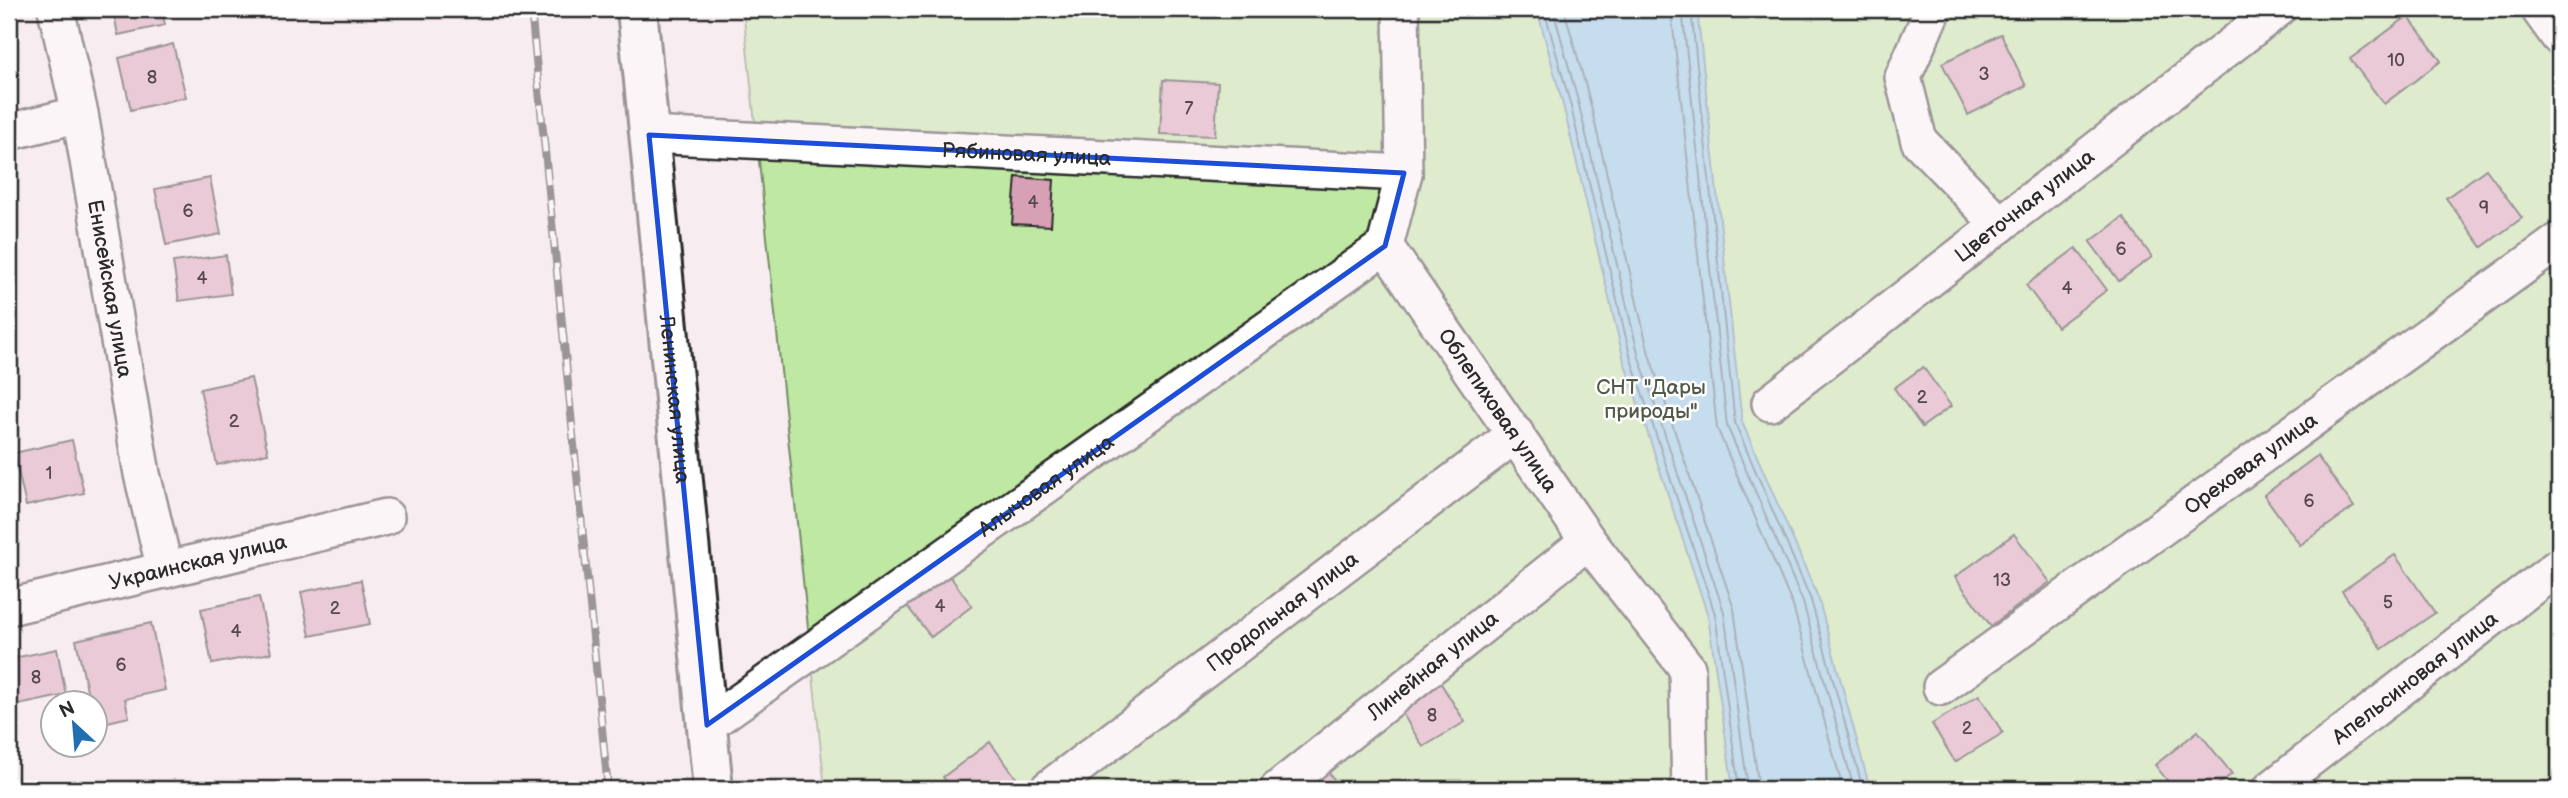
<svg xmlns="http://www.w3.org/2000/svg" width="2568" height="798" viewBox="0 0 2568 798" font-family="'Balsamiq Sans',sans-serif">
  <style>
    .green { fill: #bfe8a3; stroke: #758a67; stroke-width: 2 }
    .water { fill: #87c9e8; stroke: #628a9c; stroke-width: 2 }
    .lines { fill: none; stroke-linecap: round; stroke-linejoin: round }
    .shore { stroke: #506a77; stroke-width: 2 }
    .building { fill: #d7a0b5; stroke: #2b2b2b; stroke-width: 2 }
    .minor-casing { stroke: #2b2b2b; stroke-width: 40 }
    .tertiary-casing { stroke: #2b2b2b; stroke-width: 44 }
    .minor { stroke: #fff; stroke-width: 35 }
    .tertiary { stroke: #fff; stroke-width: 38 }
    .rail-casing { stroke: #2b2b2b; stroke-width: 8 }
    .rail { stroke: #fff; stroke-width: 5; stroke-dasharray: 16; stroke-linecap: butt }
    .marked { fill: none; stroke: #1d4ed8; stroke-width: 5; stroke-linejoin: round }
    .labels { text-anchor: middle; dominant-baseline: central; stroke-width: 5; stroke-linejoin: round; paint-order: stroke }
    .number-label { font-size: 18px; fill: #56484e }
    .street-label { font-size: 21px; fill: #2b2b2b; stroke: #fff }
    .park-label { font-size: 21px; fill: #505a49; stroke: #fff }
  </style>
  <rect width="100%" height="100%" fill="#f7ecf0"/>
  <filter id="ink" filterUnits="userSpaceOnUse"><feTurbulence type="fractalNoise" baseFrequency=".0143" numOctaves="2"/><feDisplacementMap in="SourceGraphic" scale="14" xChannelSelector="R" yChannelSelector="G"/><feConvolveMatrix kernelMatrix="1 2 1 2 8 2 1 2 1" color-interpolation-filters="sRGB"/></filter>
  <g filter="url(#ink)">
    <!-- green -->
    <path class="green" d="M743,9H2559V789H825Z"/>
    <!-- water -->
    <path class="water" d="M1537,9H1697L1742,422L1818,597L1870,789H1733L1708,616L1624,361L1563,105Z"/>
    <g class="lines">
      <!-- shore -->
      <g class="shore">
        <path d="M1544,9L1570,103L1631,359L1715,614L1739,789"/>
        <path d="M1553,9L1578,101L1639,357L1724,612L1748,789"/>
        <path d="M1564,9L1589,98L1649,354L1734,609L1759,789"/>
        <path d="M1671,9L1717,428L1793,606L1843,789"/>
        <path d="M1682,9L1727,426L1803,602L1854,789"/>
        <path d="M1691,9L1735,423L1811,600L1863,789"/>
      </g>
    </g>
    <!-- building -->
    <g class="building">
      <path d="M113,9H162L165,25L118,35Z"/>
      <path d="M2408,16L2441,61L2384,104L2350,59Z"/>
      <path d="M2001,34L2026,86L1968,115L1942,63Z"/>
      <path d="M173,44L186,97L131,110L119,58Z"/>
      <path d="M1163,80L1218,83L1215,136L1160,134Z"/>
      <path d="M2486,169L2522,218L2482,247L2446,198Z"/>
      <path d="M1016,177L1054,180L1051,226L1012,224Z"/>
      <path d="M210,178L221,234L166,245L155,189Z"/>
      <path d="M2123,217L2152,257L2119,281L2090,242Z"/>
      <path d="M2076,248L2107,290L2057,327L2026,285Z"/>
      <path d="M226,255L231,294L179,301L173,262Z"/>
      <path d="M1923,367L1951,406L1922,427L1894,388Z"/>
      <path d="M251,378L268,453L217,465L200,389Z"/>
      <path d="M72,440L84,493L26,506L14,453Z"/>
      <path d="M2317,456L2354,507L2300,545L2264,495Z"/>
      <path d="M2014,534L2050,582L1991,626L1955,577Z"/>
      <path d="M2395,555L2435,613L2382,649L2342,591Z"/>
      <path d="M949,575L972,606L931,637L907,606Z"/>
      <path d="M361,580L370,624L310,636L301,592Z"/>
      <path d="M259,597L271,653L212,664L201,609Z"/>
      <path d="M151,623L165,690L125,699L129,717L95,725L94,704H90L76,640Z"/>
      <path d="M57,649L66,695L9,707V659Z"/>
      <path d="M1440,682L1465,722L1423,747L1399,708Z"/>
      <path d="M1979,695L2003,733L1955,762L1932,724Z"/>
      <path d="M2198,731L2232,774L2212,789H2174L2155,765Z"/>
      <path d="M990,742L1017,779L1003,789H952L943,777Z"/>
      <path d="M1327,770L1341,789H1300Z"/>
    </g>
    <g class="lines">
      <defs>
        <g id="minor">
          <path id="s1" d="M56,9L80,114L142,474L165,570"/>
          <path id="s2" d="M1401,9L1404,173L1385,246L1588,541L1687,668L1690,789"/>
          <path d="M1933,9L1903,77L1919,141L2000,225"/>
          <path d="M2539,9L2559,37"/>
          <path d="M9,132L80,114"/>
          <path id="s3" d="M649,135L1404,173"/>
          <path id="s4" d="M1770,403L2278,9"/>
          <path id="s5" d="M9,607L386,517"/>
          <path id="s6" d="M1941,687L2559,241"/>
          <path id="s7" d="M707,725L1385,246"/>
          <path id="s8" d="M1048,789L1516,434"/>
          <path id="s9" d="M1278,789L1588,541"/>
          <path id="s10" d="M2271,789L2559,566"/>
        </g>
        <g id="tertiary">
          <path id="s11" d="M637,9L713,789"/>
        </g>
      </defs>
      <!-- minor casing -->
      <use href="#minor" class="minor-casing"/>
      <!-- tertiary casing -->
      <use href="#tertiary" class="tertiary-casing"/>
      <!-- minor -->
      <use href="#minor" class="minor"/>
      <!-- tertiary -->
      <use href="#tertiary" class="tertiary"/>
      <defs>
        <path id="rail" d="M531,9L608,789"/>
      </defs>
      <!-- rail casing -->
      <use href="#rail" class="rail-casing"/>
      <!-- rail -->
      <use href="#rail" class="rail"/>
    </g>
  </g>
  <!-- marked area -->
  <path d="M0 0H2568V798H0ZM649,135L1404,173L1385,246L707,725Z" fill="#f7ecf0" fill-opacity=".55" fill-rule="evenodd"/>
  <path class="marked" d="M649,135L1404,173L1385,246L707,725Z"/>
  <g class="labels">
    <!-- number labels -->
    <g class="number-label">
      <text x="2396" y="60">10</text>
      <text x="1984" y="74">3</text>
      <text x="152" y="77">8</text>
      <text x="1189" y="108">7</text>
      <text x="1033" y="202">4</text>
      <text x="2484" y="208">9</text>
      <text x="188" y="211">6</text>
      <text x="2121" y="249">6</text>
      <text x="202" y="278">4</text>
      <text x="2067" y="288">4</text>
      <text x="1922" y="397">2</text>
      <text x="234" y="421">2</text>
      <text x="49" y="473">1</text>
      <text x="2309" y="501">6</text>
      <text x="2002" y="580">13</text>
      <text x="2388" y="602">5</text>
      <text x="940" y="606">4</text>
      <text x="335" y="608">2</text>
      <text x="236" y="631">4</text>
      <text x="121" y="665">6</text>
      <text x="36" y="677">8</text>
      <text x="1432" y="715">8</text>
      <text x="1967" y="728">2</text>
    </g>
    <!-- street labels -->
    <g class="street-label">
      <text stroke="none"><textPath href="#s3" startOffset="378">Рябиновая улица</textPath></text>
      <text stroke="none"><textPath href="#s4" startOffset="322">Цветочная улица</textPath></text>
      <text stroke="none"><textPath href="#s1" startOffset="285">Енисейская улица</textPath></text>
      <text stroke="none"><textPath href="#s11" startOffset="392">Ленинская улица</textPath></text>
      <text stroke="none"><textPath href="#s2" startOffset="439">Облепиховая улица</textPath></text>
      <text stroke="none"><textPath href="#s6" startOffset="382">Ореховая улица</textPath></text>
      <text stroke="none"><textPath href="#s7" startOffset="415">Алычовая улица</textPath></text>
      <text stroke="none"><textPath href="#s5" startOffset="194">Украинская улица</textPath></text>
      <text stroke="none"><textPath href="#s8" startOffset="294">Продольная улица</textPath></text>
      <text stroke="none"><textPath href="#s9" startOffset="198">Линейная улица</textPath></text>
      <text stroke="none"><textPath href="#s10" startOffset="182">Апельсиновая улица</textPath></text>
    </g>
    <!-- park labels -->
    <g class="park-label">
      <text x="1651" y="387">СНТ "Дары<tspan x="1651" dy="24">природы"</tspan></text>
    </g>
  </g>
  <!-- margin -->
  <rect width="2568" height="798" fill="none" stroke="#fff" stroke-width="35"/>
  <rect x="18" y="18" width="2533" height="763" fill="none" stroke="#2b2b2b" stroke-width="2.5" filter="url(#ink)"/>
  <!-- north arrow -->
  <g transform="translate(74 724) rotate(334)"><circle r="33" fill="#ffffff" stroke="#aaaaaa" stroke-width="2"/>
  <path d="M0-5L12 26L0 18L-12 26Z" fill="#1f6fb2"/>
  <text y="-10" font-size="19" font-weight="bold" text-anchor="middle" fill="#2b2b2b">N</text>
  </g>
</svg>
